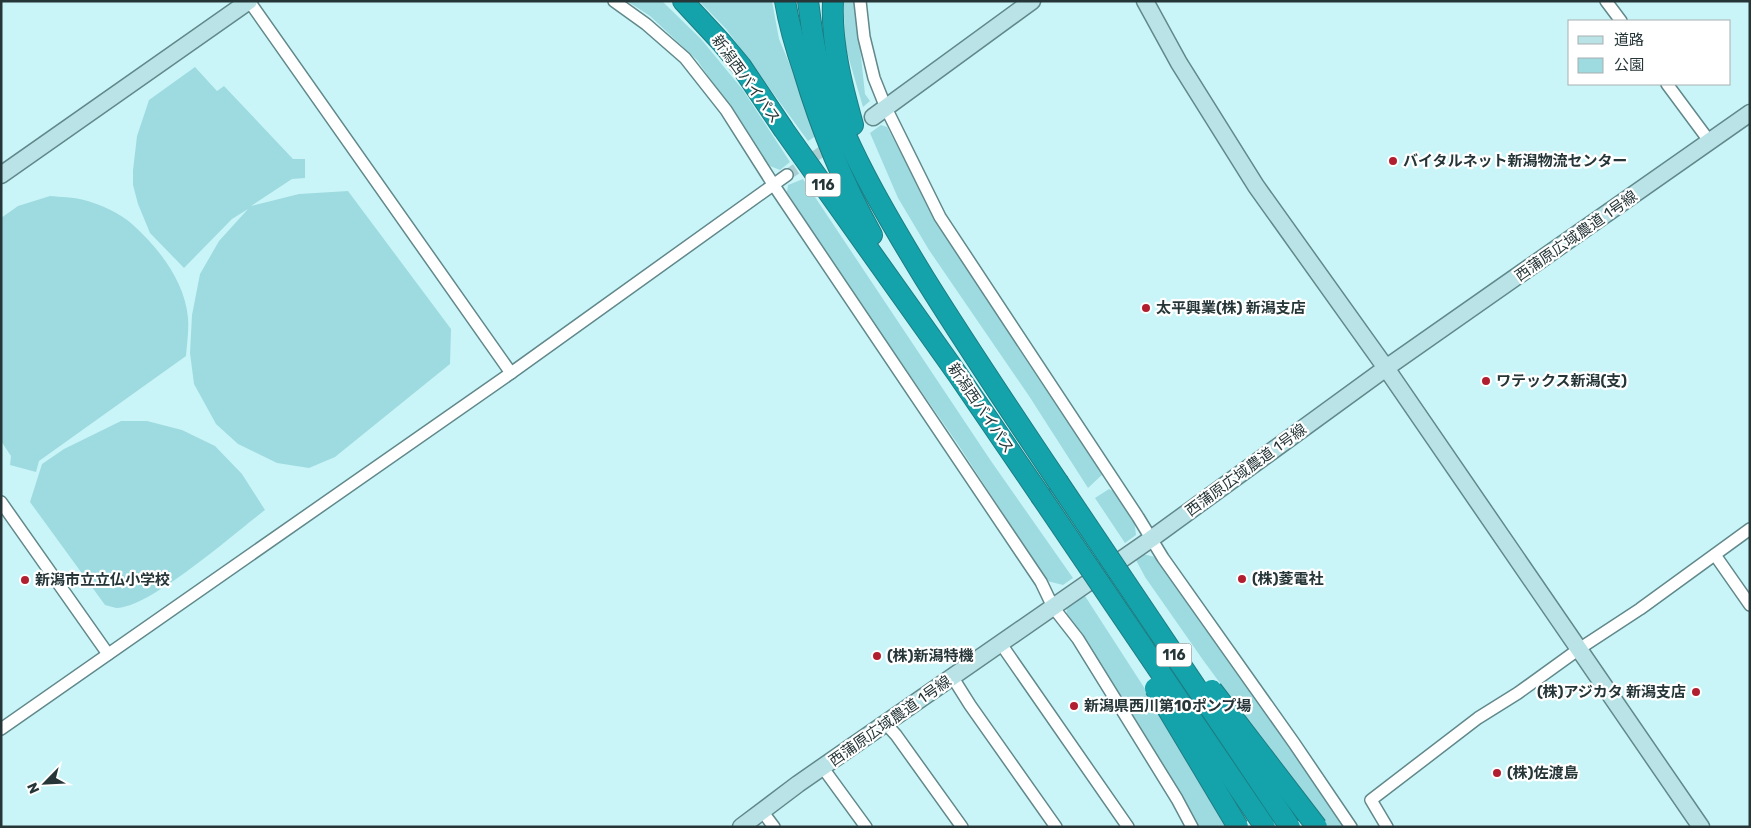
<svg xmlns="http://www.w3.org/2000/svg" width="1751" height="828" viewBox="0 0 1751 828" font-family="Rubik,'Noto Sans JP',sans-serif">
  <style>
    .green { fill: #9edbe0 }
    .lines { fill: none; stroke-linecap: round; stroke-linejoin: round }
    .street-tunnel { stroke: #a9cfd2; stroke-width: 11; stroke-dasharray: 11 5.5; stroke-linecap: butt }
    .street-casing { stroke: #61888b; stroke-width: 14 }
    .secondary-casing { stroke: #61888b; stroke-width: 19 }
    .highway-casing { stroke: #1b7d83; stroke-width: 22 }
    .street { stroke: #fff; stroke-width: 11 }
    .secondary { stroke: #b9e3e6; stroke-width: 16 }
    .highway { stroke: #15a3ab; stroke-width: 20 }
    .highway-bridge-casing { stroke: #1b7d83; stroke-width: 22; stroke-linecap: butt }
    .highway-bridge { stroke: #15a3ab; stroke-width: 20 }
    .poi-dot { fill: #b11e2f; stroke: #fff; stroke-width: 2 }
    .labels { text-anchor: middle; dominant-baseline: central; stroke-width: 4.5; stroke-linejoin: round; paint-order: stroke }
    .shield { fill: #fff; stroke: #677274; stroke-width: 1 }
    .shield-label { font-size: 14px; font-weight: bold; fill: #263638 }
    .street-label { font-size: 15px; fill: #263638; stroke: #fff }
    .poi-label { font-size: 15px; font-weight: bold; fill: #263638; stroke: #fff; text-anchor: start }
  </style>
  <rect width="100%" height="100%" fill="#caf5f8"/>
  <!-- green -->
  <g class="green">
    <path d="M627,1H662L701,39L743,90L790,162L780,170L770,166L697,60L650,16Z"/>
    <path d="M699,1H772L779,39L819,134L808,141L727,30Z"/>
    <path d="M843,1H855L865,94L870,101L863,107L846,49Z"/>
    <path d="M195,67L217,91L224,86L293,159H305V178L292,179L251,206L299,194L348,191L451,329L450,364L335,457L309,468L277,463L238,444L216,424L194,384L190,353L192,315L200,274L219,241L248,209L232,219L184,268L150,233L138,204L133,185V170L137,136L149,100Z"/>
    <path d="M881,125L887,127L934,215L1104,473L1088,488L1029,396L929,250L898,198L870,133Z"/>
    <path d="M803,179L991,461L1073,578L1063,585L1047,581L957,443L842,277L787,192L788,185Z"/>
    <path d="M50,196C61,197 73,197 84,200C100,204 120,213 132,224C158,247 185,281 188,318C189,330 187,343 186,356L39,461L36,472L10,465L11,456L1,441V218L18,206Z"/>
    <path d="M121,421H147L182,430L215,446L242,474L265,510C236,532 149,609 116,608C113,607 108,606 105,605L30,502L42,464L64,449Z"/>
    <path d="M1109,489L1117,493L1134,519L1136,535L1125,543L1095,498Z"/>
    <path d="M1143,554L1155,557C1221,645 1283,735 1344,827H1326L1203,660L1145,577L1136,560Z"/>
    <path d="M1085,596L1178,740L1230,827H1197L1087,642C1081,635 1061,616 1068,606C1071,602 1079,599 1085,596Z"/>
  </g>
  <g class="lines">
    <!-- street-tunnel -->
    <path class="street-tunnel" d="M787,175L833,144"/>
    <defs>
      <g id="street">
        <path d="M249,1L511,373"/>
        <path d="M614,1L646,24L685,58L726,110L773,184L1041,582L1053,607L1078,639L1177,799L1192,827"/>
        <path d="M860,1L864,37L874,78L886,108L940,217L1138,517L1163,558L1294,743L1351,827"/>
        <path d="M1606,1L1621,21"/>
        <path d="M1667,84L1710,142"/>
        <path d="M1,502L108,654"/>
        <path d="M1715,555L1750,605"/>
        <path d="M1001,644L1128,827"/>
        <path d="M953,678L970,705L1056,827"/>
        <path d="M886,724L896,735L962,827"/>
        <path d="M1,729L511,373L787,175"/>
        <path d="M823,768L866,827"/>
        <path d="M762,811L774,827"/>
        <path d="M1387,827L1371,800L1478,718L1518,693L1579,649L1640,609L1750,529"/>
      </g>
      <g id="secondary">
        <path d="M1145,1L1179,63L1256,186L1386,368L1701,827"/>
        <path d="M873,117L1032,1"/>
        <path d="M1,175L249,1"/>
        <path d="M741,827L798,784L1151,539L1386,368L1750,113"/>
      </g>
      <g id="highway">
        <path d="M683,1L721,42L741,66L784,130L958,375L1040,495"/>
        <path d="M785,1C789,25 796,49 804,72C821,129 843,183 872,235"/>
        <path d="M808,1C811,22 813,44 819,65C842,141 884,212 925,279C968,348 1013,415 1058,482"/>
        <path d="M833,1C831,43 842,86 853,125"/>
      </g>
    </defs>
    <!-- street casing -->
    <use href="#street" class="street-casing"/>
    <!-- secondary casing -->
    <use href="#secondary" class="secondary-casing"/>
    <!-- highway casing -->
    <use href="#highway" class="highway-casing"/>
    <!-- street -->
    <use href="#street" class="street"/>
    <!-- secondary -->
    <use href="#secondary" class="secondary"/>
    <!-- highway -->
    <use href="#highway" class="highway"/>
    <defs>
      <g id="highway-bridge">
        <path d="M1058,482L1290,827"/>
        <path d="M1040,495L1265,827"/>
        <path d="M1155,688L1238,827"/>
        <path d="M1212,690L1317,827"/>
      </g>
    </defs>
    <!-- highway-bridge casing -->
    <use href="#highway-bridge" class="highway-bridge-casing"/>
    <!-- highway-bridge -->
    <use href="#highway-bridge" class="highway-bridge"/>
  </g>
  <!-- markers -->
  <g class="poi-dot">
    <circle cx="1393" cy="161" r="5"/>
    <circle cx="1146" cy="308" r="5"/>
    <circle cx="1486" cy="381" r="5"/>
    <circle cx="1242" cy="579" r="5"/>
    <circle cx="25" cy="580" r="5"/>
    <circle cx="877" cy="656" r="5"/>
    <circle cx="1696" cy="692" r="5"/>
    <circle cx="1074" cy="706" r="5"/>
    <circle cx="1497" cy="773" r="5"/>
  </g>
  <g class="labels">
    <!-- shield labels -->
    <g class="shield">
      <rect x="805.5" y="173.5" width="35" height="23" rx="4"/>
      <rect x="1156.5" y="643.5" width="35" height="23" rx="4"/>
    </g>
    <g class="shield-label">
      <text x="823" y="185">116</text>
      <text x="1174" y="655">116</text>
    </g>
    <!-- street labels -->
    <g class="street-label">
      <text transform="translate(746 79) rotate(54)">新潟西バイパス</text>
      <text transform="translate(1576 236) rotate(-35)">西蒲原広域農道 1号線</text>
      <text transform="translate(981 408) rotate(56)">新潟西バイパス</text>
      <text transform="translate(1246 470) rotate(-36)">西蒲原広域農道 1号線</text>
      <text transform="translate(890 721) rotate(-35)">西蒲原広域農道 1号線</text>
    </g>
    <!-- poi labels -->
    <g class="poi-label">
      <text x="1403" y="161">バイタルネット新潟物流センター</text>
      <text x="1156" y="308">太平興業(株) 新潟支店</text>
      <text x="1496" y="381">ワテックス新潟(支)</text>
      <text x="1252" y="579">(株)菱電社</text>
      <text x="35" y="580">新潟市立立仏小学校</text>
      <text x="887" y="656">(株)新潟特機</text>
      <text x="1686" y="692" text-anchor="end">(株)アジカタ 新潟支店</text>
      <text x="1084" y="706">新潟県西川第10ポンプ場</text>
      <text x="1507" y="773">(株)佐渡島</text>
    </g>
  </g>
  <!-- border -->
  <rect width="1751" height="828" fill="none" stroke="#263638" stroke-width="5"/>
  <!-- legend -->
  <rect x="1568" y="20" width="162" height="65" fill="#ffffff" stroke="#a8afaf"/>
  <rect x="1578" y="36" width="25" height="8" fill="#b9e3e6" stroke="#a8afaf"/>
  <text x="1614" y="45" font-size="15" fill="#263638">道路</text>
  <rect x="1578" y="58" width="25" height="15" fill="#9edbe0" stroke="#a8afaf"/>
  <text x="1614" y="70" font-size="15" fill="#263638">公園</text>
  <!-- north arrow -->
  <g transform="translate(45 783) rotate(246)" stroke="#ffffff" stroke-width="4" paint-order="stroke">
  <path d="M0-4L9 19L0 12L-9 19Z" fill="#263638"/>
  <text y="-8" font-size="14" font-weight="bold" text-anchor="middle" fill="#263638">N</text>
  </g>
</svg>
